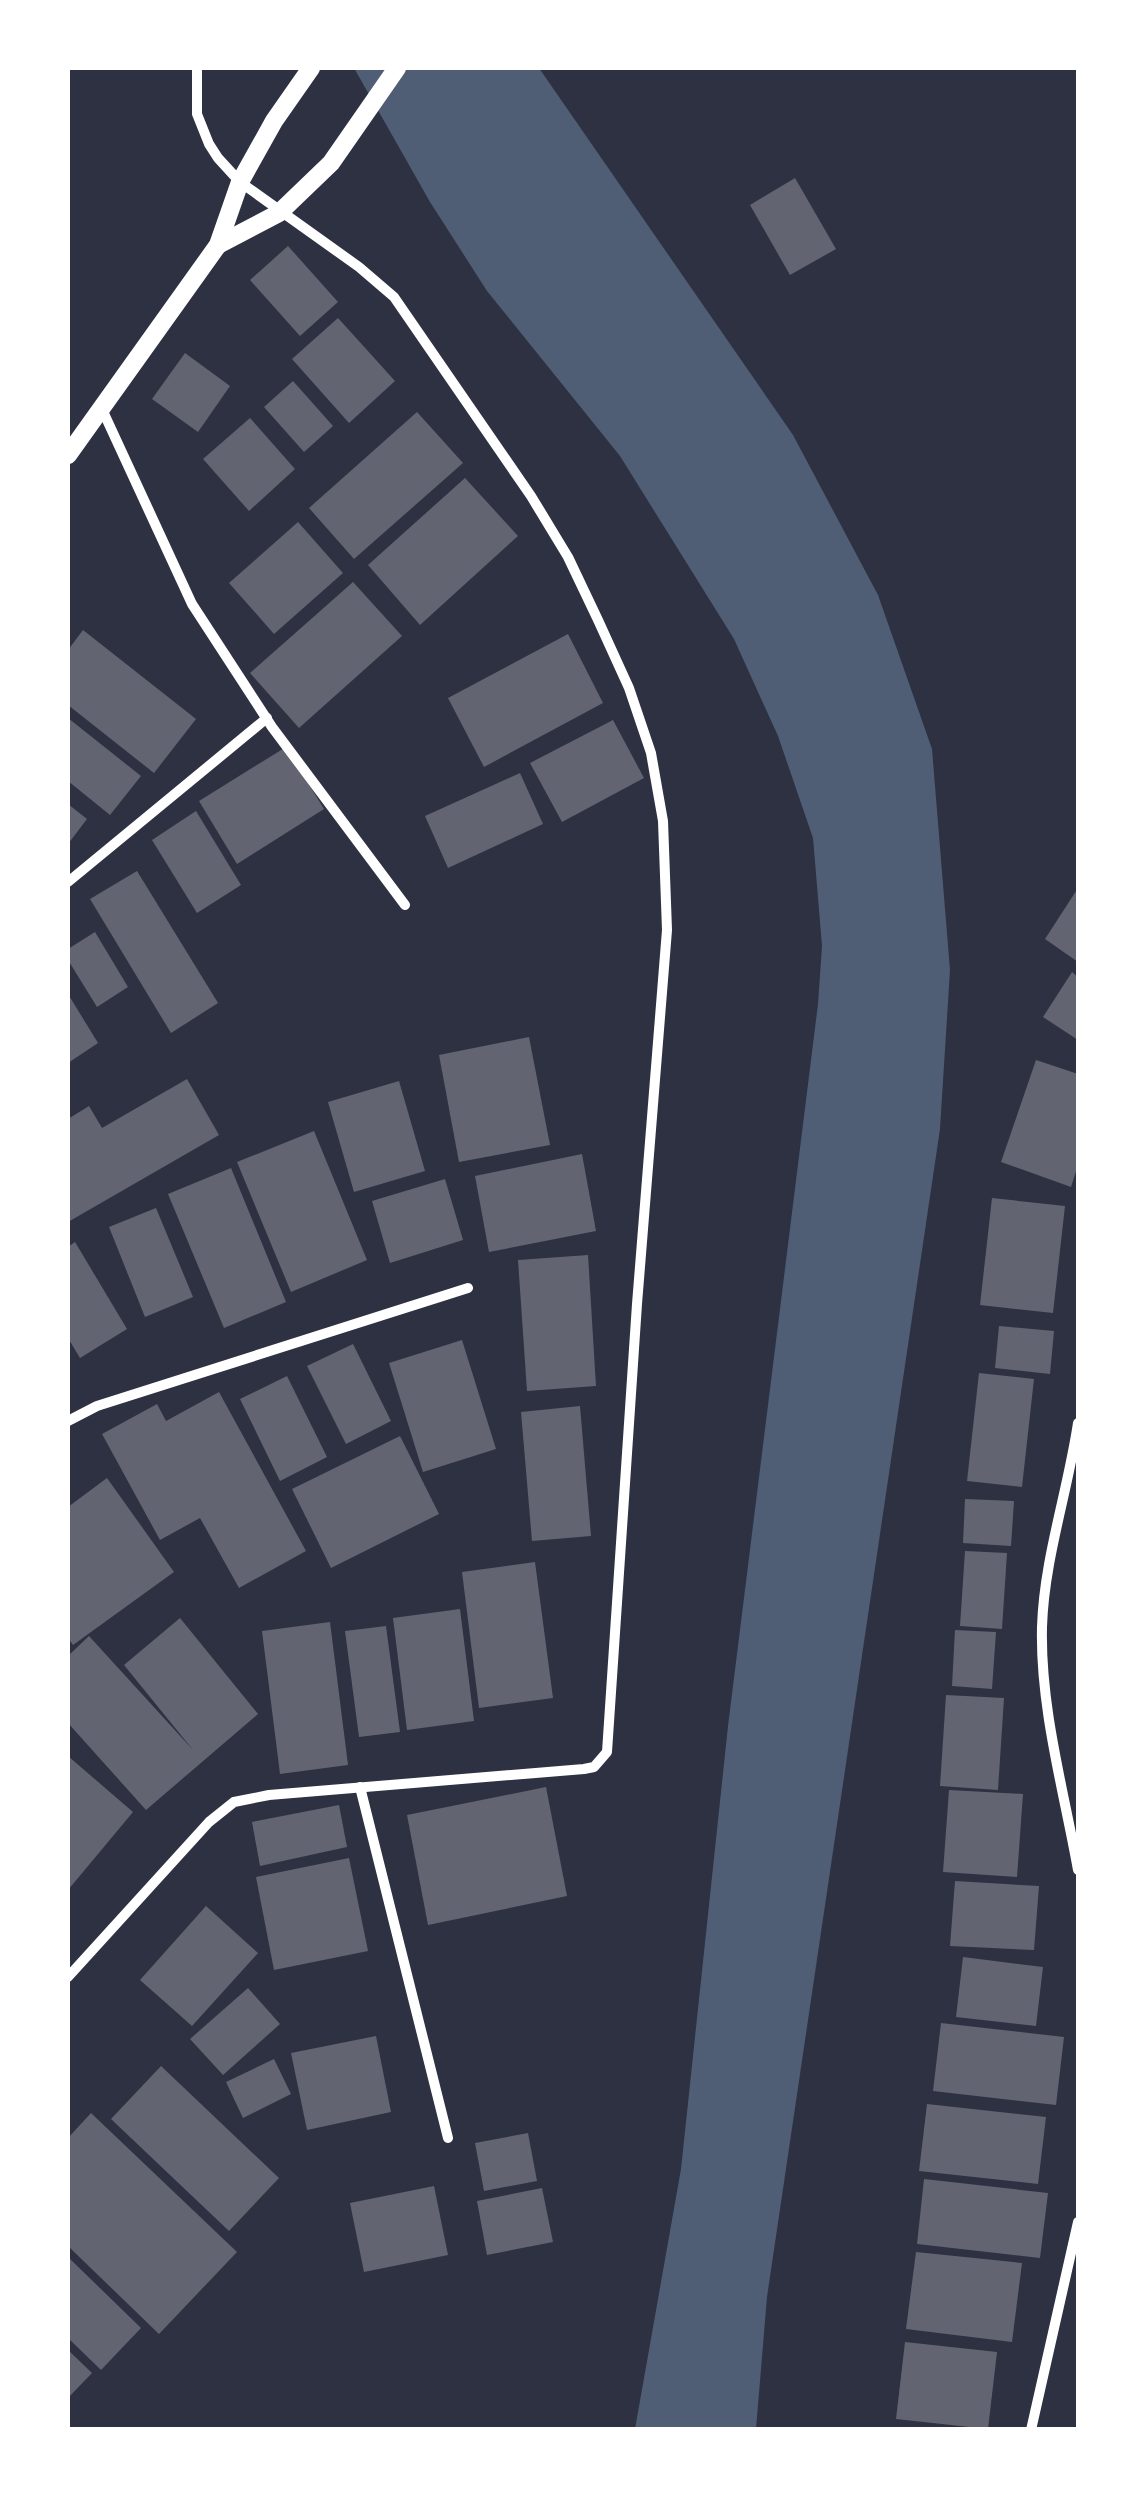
<svg xmlns="http://www.w3.org/2000/svg" width="1146" height="2497" viewBox="0 0 1146 2497" font-family="'DejaVu Sans',sans-serif">
  <style>
    .water { fill: #4f5d75 }
    .building { fill: #626471 }
    .lines { fill: none; stroke-linecap: round; stroke-linejoin: round }
    .minor { stroke: #fff; stroke-width: 10 }
    .tertiary { stroke: #fff; stroke-width: 18 }
  </style>
  <rect width="100%" height="100%" fill="#2d3142"/>
  <!-- water -->
  <path class="water" d="M354,68H539L793,435L878,595L932,749L950,970L940,1129L767,2297L756,2429H635L681,2169L728,1726L818,1004L822,946L813,838L778,736L734,639L620,456L487,291L430,202Z"/>
  <!-- building -->
  <g class="building">
    <path d="M795,178L836,249L790,275L750,205Z"/>
    <path d="M288,246L338,302L300,336L250,280Z"/>
    <path d="M338,318L395,381L349,423L292,359Z"/>
    <path d="M185,353L230,386L198,432L152,399Z"/>
    <path d="M293,381L333,426L304,452L264,407Z"/>
    <path d="M417,412L463,463L354,559L309,508Z"/>
    <path d="M250,418L295,469L249,511L203,459Z"/>
    <path d="M465,478L518,536L420,625L368,565Z"/>
    <path d="M298,522L343,573L274,634L229,583Z"/>
    <path d="M353,582L402,636L299,728L250,673Z"/>
    <path d="M83,630L196,719L154,773L68,705V650Z"/>
    <path d="M568,634L603,703L484,767L448,698Z"/>
    <path d="M68,718L141,776L110,815L68,781Z"/>
    <path d="M613,720L644,778L562,822L530,763Z"/>
    <path d="M286,747L324,809L237,864L199,801Z"/>
    <path d="M520,773L543,824L448,868L425,816Z"/>
    <path d="M68,804L87,819L68,844Z"/>
    <path d="M196,811L241,885L197,913L152,840Z"/>
    <path d="M137,871L218,1003L171,1033L90,899Z"/>
    <path d="M1078,888V962L1045,939Z"/>
    <path d="M95,932L128,987L97,1007L68,960V949Z"/>
    <path d="M1072,972L1078,977V1040L1043,1017Z"/>
    <path d="M68,994L98,1043L68,1063Z"/>
    <path d="M529,1037L550,1145L459,1162L439,1055Z"/>
    <path d="M1036,1060L1078,1074V1165L1071,1187L1001,1162Z"/>
    <path d="M187,1079L219,1135L68,1222V1119L89,1106L102,1128Z"/>
    <path d="M399,1081L425,1171L354,1192L328,1102Z"/>
    <path d="M314,1131L367,1260L291,1292L237,1162Z"/>
    <path d="M582,1154L596,1231L489,1252L475,1176Z"/>
    <path d="M231,1168L286,1302L224,1328L168,1194Z"/>
    <path d="M445,1179L463,1240L390,1263L372,1201Z"/>
    <path d="M992,1198L1065,1206L1053,1313L980,1305Z"/>
    <path d="M156,1208L193,1297L145,1317L109,1227Z"/>
    <path d="M75,1242L127,1329L80,1358L68,1338V1247Z"/>
    <path d="M588,1255L596,1386L527,1391L518,1260Z"/>
    <path d="M999,1326L1054,1331L1050,1374L995,1368Z"/>
    <path d="M462,1340L496,1449L423,1472L389,1363Z"/>
    <path d="M353,1344L391,1421L346,1444L307,1366Z"/>
    <path d="M979,1373L1034,1379L1022,1487L967,1481Z"/>
    <path d="M287,1376L327,1457L280,1481L240,1399Z"/>
    <path d="M219,1392L306,1551L239,1588L200,1518L160,1540L102,1434L157,1404L166,1421Z"/>
    <path d="M580,1406L591,1536L532,1541L521,1412Z"/>
    <path d="M400,1436L439,1514L331,1568L292,1489Z"/>
    <path d="M107,1478L174,1572L73,1645L68,1638V1507Z"/>
    <path d="M965,1499L1014,1501L1011,1546L963,1543Z"/>
    <path d="M965,1551L1007,1553L1002,1629L960,1626Z"/>
    <path d="M535,1562L553,1698L479,1708L462,1572Z"/>
    <path d="M460,1609L474,1721L407,1730L393,1618Z"/>
    <path d="M180,1618L258,1714L146,1810L68,1723V1656L89,1636L193,1750L124,1665Z"/>
    <path d="M330,1622L348,1765L280,1774L262,1631Z"/>
    <path d="M386,1626L400,1732L359,1737L345,1631Z"/>
    <path d="M955,1630L996,1632L992,1689L952,1686Z"/>
    <path d="M946,1695L1004,1698L998,1790L940,1786Z"/>
    <path d="M68,1756L133,1812L68,1890Z"/>
    <path d="M546,1787L567,1896L428,1925L407,1815Z"/>
    <path d="M949,1790L1023,1794L1017,1877L943,1872Z"/>
    <path d="M339,1805L347,1847L260,1866L252,1822Z"/>
    <path d="M349,1858L368,1951L274,1970L256,1877Z"/>
    <path d="M955,1881L1039,1886L1034,1950L950,1946Z"/>
    <path d="M206,1906L258,1953L192,2026L140,1980Z"/>
    <path d="M963,1957L1043,1967L1036,2026L956,2017Z"/>
    <path d="M248,1988L280,2024L223,2075L190,2039Z"/>
    <path d="M941,2023L1064,2037L1056,2105L933,2091Z"/>
    <path d="M376,2036L391,2112L307,2130L291,2053Z"/>
    <path d="M274,2059L291,2094L243,2118L226,2082Z"/>
    <path d="M161,2066L279,2178L229,2231L111,2119Z"/>
    <path d="M927,2104L1046,2117L1038,2184L919,2171Z"/>
    <path d="M91,2113L237,2252L159,2334L68,2246V2138Z"/>
    <path d="M528,2133L537,2181L484,2191L475,2143Z"/>
    <path d="M924,2179L1048,2193L1040,2258L917,2244Z"/>
    <path d="M434,2186L448,2255L364,2272L350,2203Z"/>
    <path d="M542,2188L553,2242L487,2255L477,2201Z"/>
    <path d="M916,2252L1022,2263L1012,2342L906,2329Z"/>
    <path d="M68,2257L141,2328L101,2370L68,2338Z"/>
    <path d="M905,2342L997,2352L988,2429L896,2419Z"/>
    <path d="M68,2350L92,2373L68,2398Z"/>
  </g>
  <g class="lines">
    <!-- minor -->
    <g class="minor">
      <path d="M101,407L192,604L272,727L405,905"/>
      <path d="M68,882L267,718"/>
      <path d="M68,1421L97,1406L468,1288"/>
      <path d="M1078,1423C1068,1491 1044,1559 1042,1627C1040,1708 1064,1791 1078,1870"/>
      <path d="M360,1787L448,2138"/>
      <path d="M68,1977L209,1822L234,1802L269,1795L584,1769L594,1767L607,1752L637,1304L667,930L663,821L651,753L629,688L598,620L568,557L531,496L394,297L359,267L240,182L218,158L209,144L197,114V68"/>
      <path d="M1031,2430L1078,2222"/>
    </g>
    <!-- tertiary -->
    <g class="tertiary">
      <path d="M218,245L279,213L331,163L397,68"/>
      <path d="M68,455L218,245L240,182L274,121L311,68"/>
    </g>
  </g>
  <!-- border -->
  <rect width="1146" height="2497" fill="none" stroke="#ffffff" stroke-width="140"/>
</svg>
